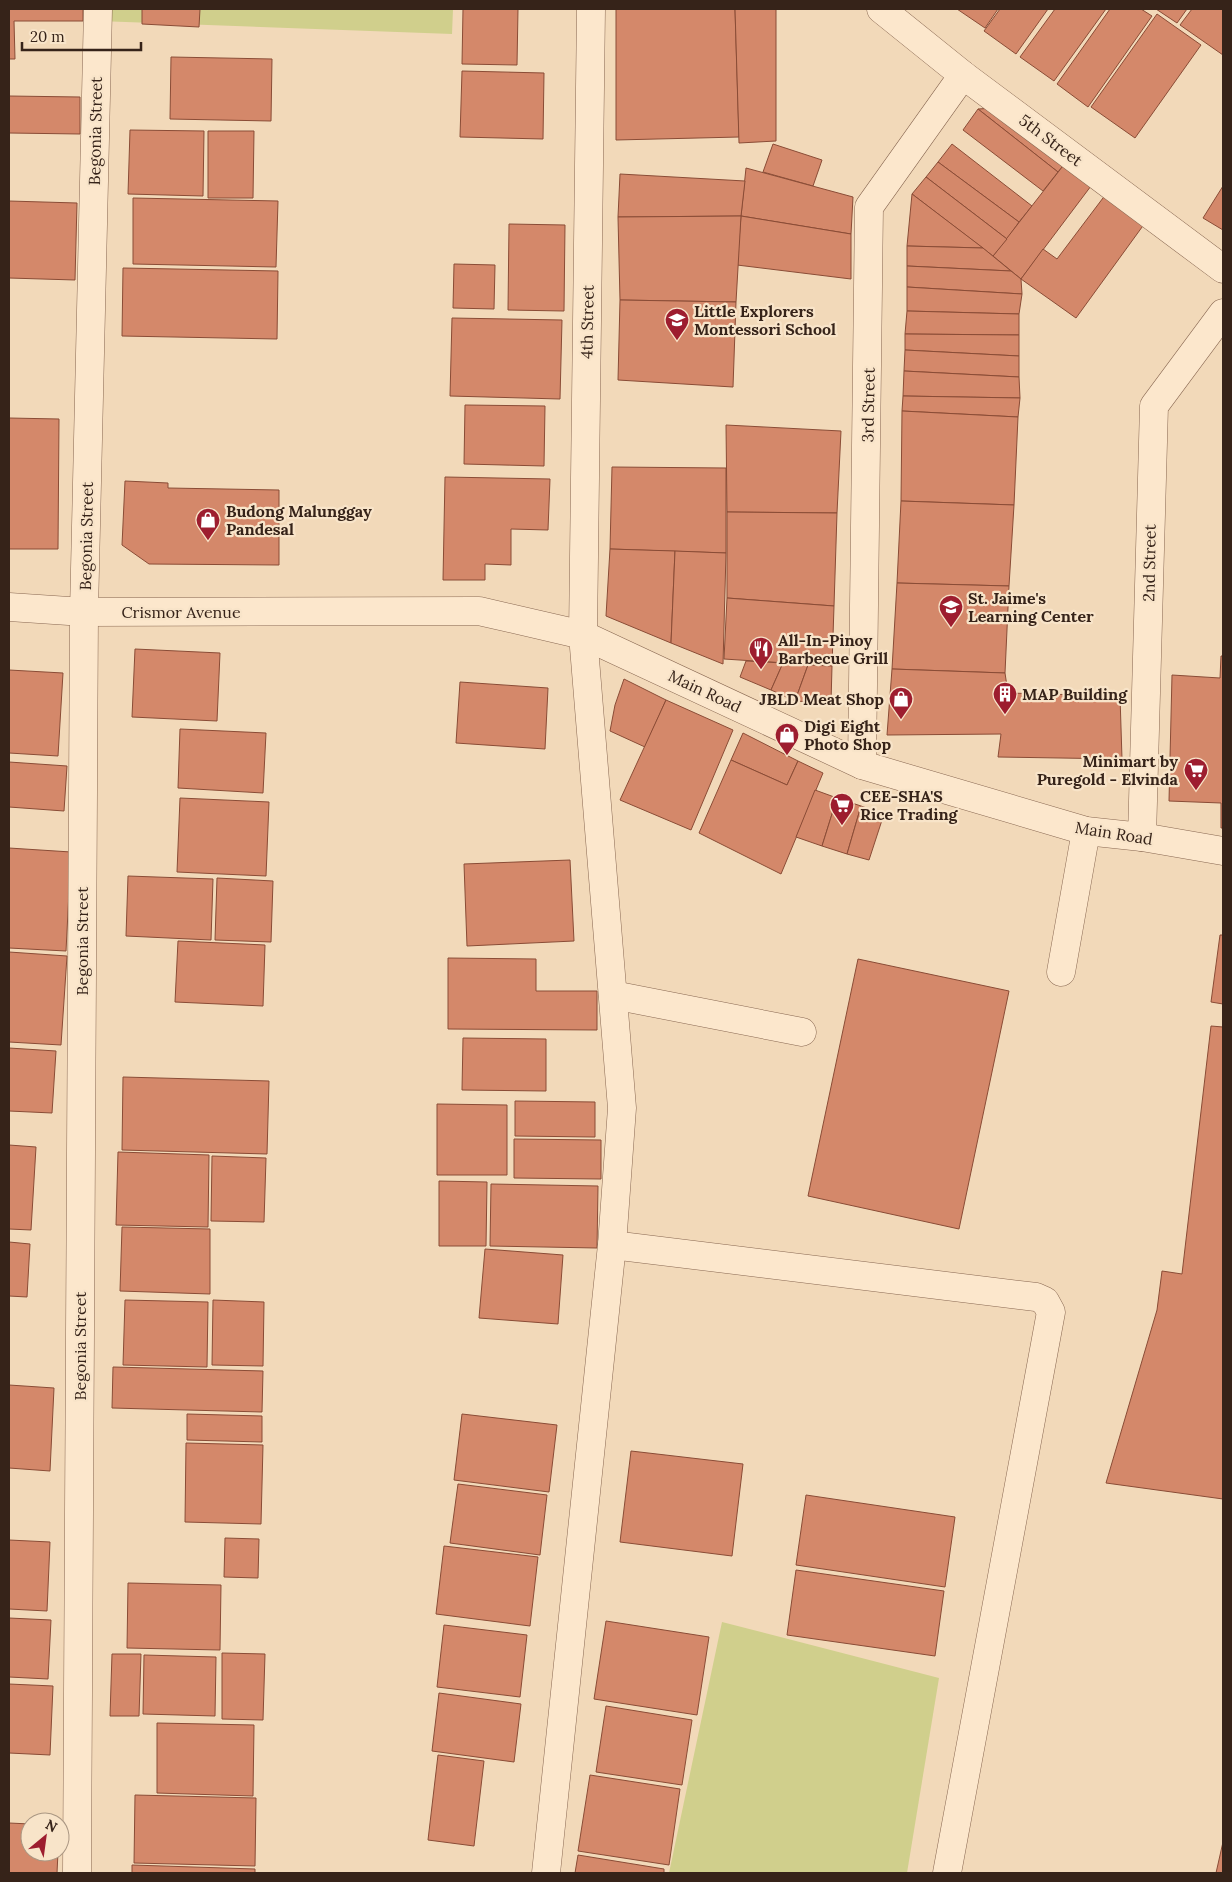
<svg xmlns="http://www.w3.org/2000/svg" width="1232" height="1882" viewBox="0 0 1232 1882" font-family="Lora,serif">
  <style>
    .green { fill: #d0cf8c }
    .building { fill: #d4886a; stroke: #8a4c36 }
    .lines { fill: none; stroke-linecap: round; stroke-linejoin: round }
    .minor-casing { stroke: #896852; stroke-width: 29 }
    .minor { stroke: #fce7cc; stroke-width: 28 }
    .labels { text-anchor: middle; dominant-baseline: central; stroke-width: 4.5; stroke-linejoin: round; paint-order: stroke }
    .street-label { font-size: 16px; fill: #362319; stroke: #f8e4c9 }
    .poi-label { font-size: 16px; font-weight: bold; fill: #362319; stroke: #f8e4c9; text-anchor: start }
  </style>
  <rect width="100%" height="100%" fill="#f2d9b9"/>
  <!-- green -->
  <g class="green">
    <path d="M99,9H453L452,34L98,21Z"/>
    <path d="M722,1622L939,1678L907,1873H669Z"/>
  </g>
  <!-- building -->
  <g class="building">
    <path d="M9,9H83V21H14L15,59H9Z"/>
    <path d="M142,9H200L199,27L142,24Z"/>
    <path d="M463,9H518L517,65L462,64Z"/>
    <path d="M616,9H735L739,137L616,140Z"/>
    <path d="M735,9H776V141L739,143Z"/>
    <path d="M957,9H998L985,28Z"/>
    <path d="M1000,9H1048L1016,54L984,31Z"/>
    <path d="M1055,9H1106L1054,81L1020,57Z"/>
    <path d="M1110,9H1141L1152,16L1088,107L1057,84Z"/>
    <path d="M1156,9H1187L1177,23Z"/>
    <path d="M1192,9H1223V55L1180,25Z"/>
    <path d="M1157,14L1201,45L1135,138L1091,107Z"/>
    <path d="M171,57L272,59L271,121L170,119Z"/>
    <path d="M462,71L544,73L543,139L460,137Z"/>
    <path d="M9,96L80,97V134L9,133Z"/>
    <path d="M994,108L1066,162L1058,172L978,109Z"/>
    <path d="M978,109L1058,172L1043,191L963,130Z"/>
    <path d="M130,130L204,131L203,196L128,194Z"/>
    <path d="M208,131H254L253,198H208Z"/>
    <path d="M773,144L822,160L813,186L763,172Z"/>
    <path d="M952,144L1032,206L1019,222L938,162Z"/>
    <path d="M938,162L1019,222L1007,239L926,177Z"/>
    <path d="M1066,162L1094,182L1021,279L993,256Z"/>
    <path d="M746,168L853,197L851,234L741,216Z"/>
    <path d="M620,174L745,181L741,216L618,217Z"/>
    <path d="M926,177L1007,239L993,256L912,194Z"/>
    <path d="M1223,186V230L1203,218Z"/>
    <path d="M912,194L983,248L907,246Z"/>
    <path d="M1106,194L1145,223L1076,318L1021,279L1043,249L1057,259Z"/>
    <path d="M133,198L278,201L276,267L133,264Z"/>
    <path d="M9,201L77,203L75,280L9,278Z"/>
    <path d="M741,216L851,234V279L737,265Z"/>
    <path d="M741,216L736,302L620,300L618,217Z"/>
    <path d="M509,224L565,225L564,311L508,310Z"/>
    <path d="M907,246L983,248L1011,271L907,266Z"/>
    <path d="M454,264L495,265L494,309L453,308Z"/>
    <path d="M907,266L1011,271L1021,279L1022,294L907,287Z"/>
    <path d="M123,268L278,271L277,339L122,336Z"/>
    <path d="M907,287L1022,294L1019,314L907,311Z"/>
    <path d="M620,300L736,302L733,387L618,380Z"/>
    <path d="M907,311L1019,314V335L905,334Z"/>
    <path d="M452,318L562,320L560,399L450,396Z"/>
    <path d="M905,334L1019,335V356L905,350Z"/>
    <path d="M905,350L1019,356V377L904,371Z"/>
    <path d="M904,371L1019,377L1020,398L903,396Z"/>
    <path d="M903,396L1020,398L1018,417L902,411Z"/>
    <path d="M465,405L545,406L544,466L464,464Z"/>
    <path d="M902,411L1018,417L1014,505L901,501Z"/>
    <path d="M9,418L59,419L58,549H9Z"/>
    <path d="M726,425L841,431L837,513L727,512Z"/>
    <path d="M612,467L726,468V553L610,549Z"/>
    <path d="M445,477L550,479L548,530L511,529V565L485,564V580H443Z"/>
    <path d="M125,481L168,483V488L279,490V565L149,564L122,545Z"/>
    <path d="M901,501L1014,505L1009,586L897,583Z"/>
    <path d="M727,512L837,513L834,606L727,598Z"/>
    <path d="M610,549L675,551L671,643L606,616Z"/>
    <path d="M675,551L726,553L723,664L671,643Z"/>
    <path d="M897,583L1009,586L1005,673L892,669Z"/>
    <path d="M727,598L834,606L832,666L724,659Z"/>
    <path d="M135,649L220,653L217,721L132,717Z"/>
    <path d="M1221,656H1223V828H1221V803L1169,801L1172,675L1220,678Z"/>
    <path d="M746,661L783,663L771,690L740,677Z"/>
    <path d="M783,663L808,665L795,701L771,690Z"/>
    <path d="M808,665L832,666L831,703L795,701Z"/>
    <path d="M892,669L1005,673L1008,693L1120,696L1122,759L998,757L1001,734L887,735Z"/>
    <path d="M9,670L63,673L58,756L9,753Z"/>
    <path d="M624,679L666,700L645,747L610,731L615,705Z"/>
    <path d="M460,682L548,688L545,749L456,743Z"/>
    <path d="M666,700L733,730L691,830L620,800Z"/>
    <path d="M180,729L266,733L263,793L178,788Z"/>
    <path d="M743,733L798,761L787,785L731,760Z"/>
    <path d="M731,760L787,785L798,761L823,773L781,874L699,833Z"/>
    <path d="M9,762L67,766L64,811L9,807Z"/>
    <path d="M815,790L837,798L822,846L796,837Z"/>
    <path d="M180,798L269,802L266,876L177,872Z"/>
    <path d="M837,798L861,806L847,854L822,846Z"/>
    <path d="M861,806L884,814L869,860L847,854Z"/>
    <path d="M9,848L71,852L66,951L9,948Z"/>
    <path d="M570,860L574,941L467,946L464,864Z"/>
    <path d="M128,876L213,879L211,940L126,936Z"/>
    <path d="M217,878L273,881L271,942L215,940Z"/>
    <path d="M1220,935H1223V1004L1211,1002Z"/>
    <path d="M178,941L265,945L263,1006L175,1002Z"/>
    <path d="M9,952L67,956L61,1045L9,1042Z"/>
    <path d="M448,958L536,959V991H597V1030L448,1029Z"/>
    <path d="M858,959L1009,991L959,1229L808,1196Z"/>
    <path d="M1211,1026L1223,1027V1499L1106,1483L1157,1310L1162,1271L1182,1274Z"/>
    <path d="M463,1038L546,1039V1091L462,1090Z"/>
    <path d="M9,1048L56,1051L52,1113L9,1111Z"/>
    <path d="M123,1077L269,1081L267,1154L122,1150Z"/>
    <path d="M515,1101L595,1102V1137L515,1136Z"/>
    <path d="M437,1104L507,1105V1175H437Z"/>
    <path d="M514,1139L601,1140V1179L514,1178Z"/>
    <path d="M9,1145L36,1147L31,1230L9,1229Z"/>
    <path d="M118,1152L209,1155L208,1227L116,1225Z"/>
    <path d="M212,1156L266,1158L264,1222L211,1221Z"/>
    <path d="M439,1181L487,1182L486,1246H439Z"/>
    <path d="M491,1184L598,1186L597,1248L490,1246Z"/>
    <path d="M122,1227L210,1229V1294L120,1291Z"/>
    <path d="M9,1242L30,1244L27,1297L9,1296Z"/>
    <path d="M485,1249L563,1255L558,1324L479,1318Z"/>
    <path d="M125,1300L208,1302L207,1367L123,1365Z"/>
    <path d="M213,1300L264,1302L263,1366L212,1365Z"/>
    <path d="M113,1367L263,1371L262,1412L112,1408Z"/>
    <path d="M9,1385L54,1388L50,1471L9,1468Z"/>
    <path d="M187,1414L262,1416V1442L187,1440Z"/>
    <path d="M462,1414L557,1425L549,1492L454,1480Z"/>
    <path d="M186,1443L263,1445L261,1524L185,1522Z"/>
    <path d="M631,1451L743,1464L732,1556L620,1542Z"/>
    <path d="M458,1484L547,1495L540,1555L450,1543Z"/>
    <path d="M806,1495L955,1517L945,1587L796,1565Z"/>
    <path d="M225,1538L259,1539L258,1578L224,1577Z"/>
    <path d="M9,1540L50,1542L47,1611L9,1609Z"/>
    <path d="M444,1546L538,1557L530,1626L436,1614Z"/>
    <path d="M796,1570L944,1591L935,1656L787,1635Z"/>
    <path d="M128,1583L221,1585L220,1650L127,1648Z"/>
    <path d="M9,1618L51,1620L48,1679L9,1677Z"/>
    <path d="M606,1621L709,1637L697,1715L594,1699Z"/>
    <path d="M444,1625L527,1635L520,1697L437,1687Z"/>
    <path d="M222,1653L265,1654L263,1720L222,1719Z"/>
    <path d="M112,1654H141L139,1716H110Z"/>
    <path d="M144,1655L216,1657L215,1716L143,1714Z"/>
    <path d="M9,1684L53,1686L50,1755L9,1753Z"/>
    <path d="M439,1693L521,1704L514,1762L432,1751Z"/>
    <path d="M606,1706L692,1720L682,1785L596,1772Z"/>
    <path d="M157,1723L254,1725L253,1796L157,1793Z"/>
    <path d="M438,1755L484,1761L474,1846L428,1840Z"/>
    <path d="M590,1775L680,1789L669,1865L578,1851Z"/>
    <path d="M135,1795L256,1798L255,1866L134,1863Z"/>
    <path d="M9,1823L30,1824V1852H58L57,1873H9Z"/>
    <path d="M1223,1842V1873H1216Z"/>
    <path d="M578,1855L664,1869V1873H575Z"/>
    <path d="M132,1865L255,1869V1873H132Z"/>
  </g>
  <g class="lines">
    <defs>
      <g id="minor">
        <path d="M881,9L963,75L1223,269"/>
        <path d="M9,607L84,612L479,611L583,635L862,765L1086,831L1142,837L1223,851"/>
        <path d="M862,765L869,207L963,75"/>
        <path d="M1142,837L1154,406L1223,313"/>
        <path d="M1061,972L1086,831"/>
        <path d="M613,995L802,1032"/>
        <path d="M612,1245L1036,1297L1045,1301L1051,1312L947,1873"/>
        <path d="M77,1873L84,612L98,9"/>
        <path d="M546,1873L612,1245L622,1108L583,635L591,9"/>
      </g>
    </defs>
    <!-- minor casing -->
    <use href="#minor" class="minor-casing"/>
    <!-- minor -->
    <use href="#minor" class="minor"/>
  </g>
  <!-- icons -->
  <defs>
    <symbol id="school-pin" viewBox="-11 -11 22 30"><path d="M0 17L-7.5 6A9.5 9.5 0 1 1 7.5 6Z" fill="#9d1d2f" stroke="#f8e4c9"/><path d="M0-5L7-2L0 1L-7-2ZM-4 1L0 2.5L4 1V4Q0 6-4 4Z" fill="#fff"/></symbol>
    <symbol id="shop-pin" viewBox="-11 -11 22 30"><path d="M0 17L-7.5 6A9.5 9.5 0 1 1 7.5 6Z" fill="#9d1d2f" stroke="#f8e4c9"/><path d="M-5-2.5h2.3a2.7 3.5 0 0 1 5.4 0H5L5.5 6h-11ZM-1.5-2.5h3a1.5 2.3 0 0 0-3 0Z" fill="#fff"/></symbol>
    <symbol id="restaurant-pin" viewBox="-11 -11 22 30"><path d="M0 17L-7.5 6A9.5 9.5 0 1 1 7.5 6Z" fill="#9d1d2f" stroke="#f8e4c9"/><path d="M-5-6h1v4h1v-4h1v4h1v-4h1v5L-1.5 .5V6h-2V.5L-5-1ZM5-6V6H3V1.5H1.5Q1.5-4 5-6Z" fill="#fff"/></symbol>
    <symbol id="building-pin" viewBox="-11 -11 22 30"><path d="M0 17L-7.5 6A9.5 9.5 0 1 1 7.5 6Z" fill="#9d1d2f" stroke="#f8e4c9"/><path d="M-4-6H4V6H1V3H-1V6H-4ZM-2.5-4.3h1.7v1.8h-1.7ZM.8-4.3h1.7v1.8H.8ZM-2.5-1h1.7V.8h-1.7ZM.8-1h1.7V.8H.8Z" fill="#fff"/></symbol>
    <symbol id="supermarket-pin" viewBox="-11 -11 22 30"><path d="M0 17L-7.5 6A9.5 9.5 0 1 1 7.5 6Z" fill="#9d1d2f" stroke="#f8e4c9"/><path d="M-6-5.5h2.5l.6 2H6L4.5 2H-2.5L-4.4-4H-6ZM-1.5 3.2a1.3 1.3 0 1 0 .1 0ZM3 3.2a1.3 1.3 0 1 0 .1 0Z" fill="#fff"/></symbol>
  </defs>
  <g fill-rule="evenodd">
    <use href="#school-pin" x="663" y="306" width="28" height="38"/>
    <use href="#shop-pin" x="194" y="506" width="28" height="38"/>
    <use href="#school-pin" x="937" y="593" width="28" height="38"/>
    <use href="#restaurant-pin" x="747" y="635" width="28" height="38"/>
    <use href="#building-pin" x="991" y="680" width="28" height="38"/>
    <use href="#shop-pin" x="887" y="685" width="28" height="38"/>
    <use href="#shop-pin" x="773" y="721" width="28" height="38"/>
    <use href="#supermarket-pin" x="1182" y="756" width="28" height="38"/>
    <use href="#supermarket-pin" x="828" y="791" width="28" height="38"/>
  </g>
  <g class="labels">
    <!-- street labels -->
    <g class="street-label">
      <text transform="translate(95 131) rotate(-89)">Begonia Street</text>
      <text transform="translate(1051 140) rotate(37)">5th Street</text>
      <text transform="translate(587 322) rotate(-89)">4th Street</text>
      <text transform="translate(868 405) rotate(-89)">3rd Street</text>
      <text transform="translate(86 536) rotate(-89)">Begonia Street</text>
      <text transform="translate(1149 563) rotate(-89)">2nd Street</text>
      <text x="181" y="612">Crismor Avenue</text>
      <text transform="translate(705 691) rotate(25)">Main Road</text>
      <text transform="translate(1114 833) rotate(9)">Main Road</text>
      <text transform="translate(82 941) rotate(-90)">Begonia Street</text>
      <text transform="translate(80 1346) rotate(-90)">Begonia Street</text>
    </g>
    <!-- poi labels -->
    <g class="poi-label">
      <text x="694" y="311">Little Explorers<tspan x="694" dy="18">Montessori School</tspan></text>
      <text x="226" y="511">Budong Malunggay<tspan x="226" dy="18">Pandesal</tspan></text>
      <text x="968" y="598">St. Jaime's<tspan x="968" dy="18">Learning Center</tspan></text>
      <text x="778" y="640">All-In-Pinoy<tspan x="778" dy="18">Barbecue Grill</tspan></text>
      <text x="1022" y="694">MAP Building</text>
      <text x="884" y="699" text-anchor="end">JBLD Meat Shop</text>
      <text x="804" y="726">Digi Eight<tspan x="804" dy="18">Photo Shop</tspan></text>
      <text x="1178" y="761" text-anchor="end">Minimart by<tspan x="1178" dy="18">Puregold - Elvinda</tspan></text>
      <text x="860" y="796">CEE-SHA'S<tspan x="860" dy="18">Rice Trading</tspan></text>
    </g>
  </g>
  <!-- border -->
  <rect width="1232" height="1882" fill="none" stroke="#362319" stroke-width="20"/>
  <!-- north arrow -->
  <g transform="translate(45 1837) rotate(29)"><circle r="24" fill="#f8e4c9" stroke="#aa9783"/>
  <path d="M0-4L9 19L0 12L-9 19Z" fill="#9d1d2f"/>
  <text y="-8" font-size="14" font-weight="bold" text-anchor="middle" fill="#362319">N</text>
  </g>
  <!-- scale -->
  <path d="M22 42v8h119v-8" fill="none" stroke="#362319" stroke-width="2.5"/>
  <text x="30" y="42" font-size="15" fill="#362319" stroke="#f8e4c9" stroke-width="4" paint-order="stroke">20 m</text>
</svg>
